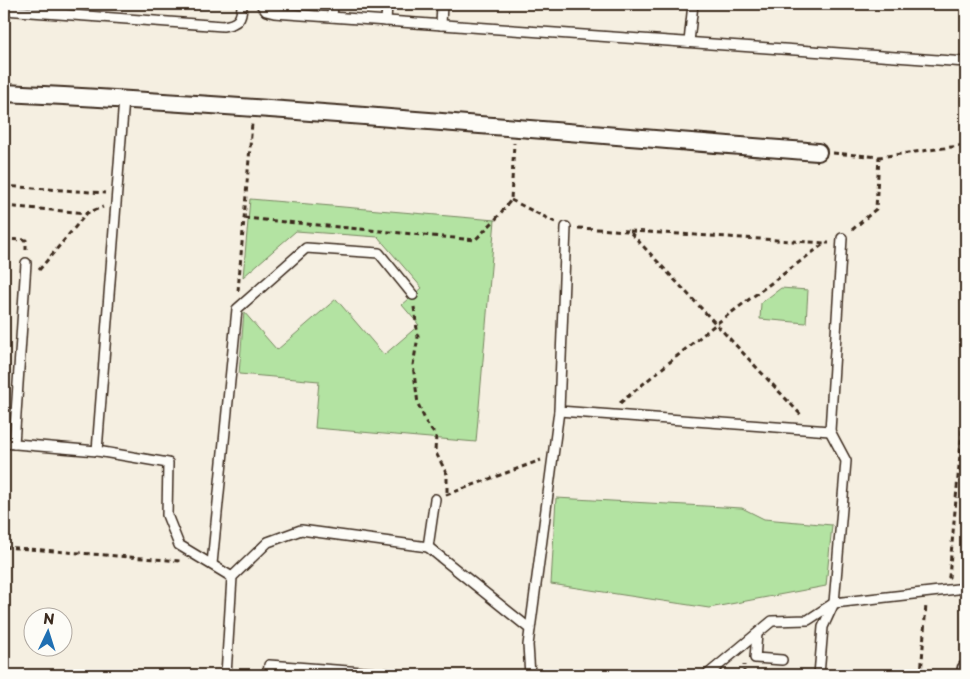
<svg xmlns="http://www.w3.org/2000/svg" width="970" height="679" viewBox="0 0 970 679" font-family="'Playpen Sans',sans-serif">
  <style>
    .green { fill: #b3e3a2; stroke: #778660 }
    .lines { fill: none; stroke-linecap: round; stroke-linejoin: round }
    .service-casing { stroke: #3b2a1e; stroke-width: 12 }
    .minor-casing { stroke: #3b2a1e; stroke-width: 20 }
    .path { stroke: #3b2a1e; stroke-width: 3; stroke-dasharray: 5 4; stroke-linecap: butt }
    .service { stroke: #fdfcf7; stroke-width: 9 }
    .minor { stroke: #fdfcf7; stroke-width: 16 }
  </style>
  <rect width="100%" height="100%" fill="#f5efe1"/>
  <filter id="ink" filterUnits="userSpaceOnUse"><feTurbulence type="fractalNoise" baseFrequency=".02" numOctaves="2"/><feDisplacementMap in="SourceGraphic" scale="10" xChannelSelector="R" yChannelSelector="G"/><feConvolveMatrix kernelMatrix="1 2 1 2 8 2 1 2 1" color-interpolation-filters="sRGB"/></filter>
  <g filter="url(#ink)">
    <!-- green -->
    <g class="green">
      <path d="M250,199L495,220L476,442L315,428L319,381L239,374L244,312L277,350L336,299L384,355L419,325L402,305L422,288L378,237L296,231L243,277Z"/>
      <path d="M781,288L808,290L806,323L760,319L761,303Z"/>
      <path d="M556,498L742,508L764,519L832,525L826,586L709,608L551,584Z"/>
    </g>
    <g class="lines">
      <defs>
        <g id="service">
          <path d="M262,4V6L266,11L274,13L966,62"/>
          <path d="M4,10L223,26C238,24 242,19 242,4"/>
          <path d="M332,17L333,4"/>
          <path d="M386,21L387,4"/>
          <path d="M441,25L442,4"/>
          <path d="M689,42L693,4"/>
          <path d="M566,227L559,411L830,431"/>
          <path d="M4,443L97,451L168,463L167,515L179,545L232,577"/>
          <path d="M14,444L26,263"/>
          <path d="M97,451L124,99"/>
          <path d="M428,547L530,629"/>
          <path d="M212,564L237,309L306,248L379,253L413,295"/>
          <path d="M757,634L755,658L782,660"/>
          <path d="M226,675L232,577L268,542L301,530L428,547L435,499"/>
          <path d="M268,675L269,665L402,675"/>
          <path d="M530,675L528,645L559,411"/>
          <path d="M707,675L772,621L808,620L834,603L966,588"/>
          <path d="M819,675L823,627L834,603L846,461L830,431L842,238"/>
        </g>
        <g id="minor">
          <path d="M4,93C275,106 547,131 818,152"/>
          <path d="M966,675V669"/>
        </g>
      </defs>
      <!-- service casing -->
      <use href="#service" class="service-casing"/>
      <!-- minor casing -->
      <use href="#minor" class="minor-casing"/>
      <!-- path -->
      <g class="path">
        <path d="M833,153L879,157L966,145"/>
        <path d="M4,186L105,193"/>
        <path d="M511,200L555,222"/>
        <path d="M4,206L87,213"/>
        <path d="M244,218L475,240L495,220L511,200L514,143"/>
        <path d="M578,228L629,231L801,415"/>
        <path d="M852,230L876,209L879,157"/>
        <path d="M630,231L825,243"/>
        <path d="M4,239L26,240V252"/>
        <path d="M39,270L87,213L103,207"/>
        <path d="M238,291L252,123"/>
        <path d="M414,307L418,337L413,365L418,404L427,424L436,436L435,451L447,474V494"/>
        <path d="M620,403L716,324L825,243H829"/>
        <path d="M446,495L541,460"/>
        <path d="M4,547L180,561"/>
        <path d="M948,578L949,577L966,388"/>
        <path d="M744,675V665"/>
        <path d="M921,675L926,604"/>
      </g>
      <!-- service -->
      <use href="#service" class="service"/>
      <!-- minor -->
      <use href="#minor" class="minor"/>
    </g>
  </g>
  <!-- margin -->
  <rect width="970" height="679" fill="none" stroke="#fdfcf7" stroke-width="20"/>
  <rect x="10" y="10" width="950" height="659" fill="none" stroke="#3b2a1e" stroke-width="2" filter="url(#ink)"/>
  <!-- north arrow -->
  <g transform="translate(48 632) rotate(4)"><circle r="24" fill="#fdfcf7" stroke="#afa8a0"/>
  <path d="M0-4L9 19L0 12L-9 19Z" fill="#1f6fb2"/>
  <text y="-8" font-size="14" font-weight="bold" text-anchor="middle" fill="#3b2a1e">N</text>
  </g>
</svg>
